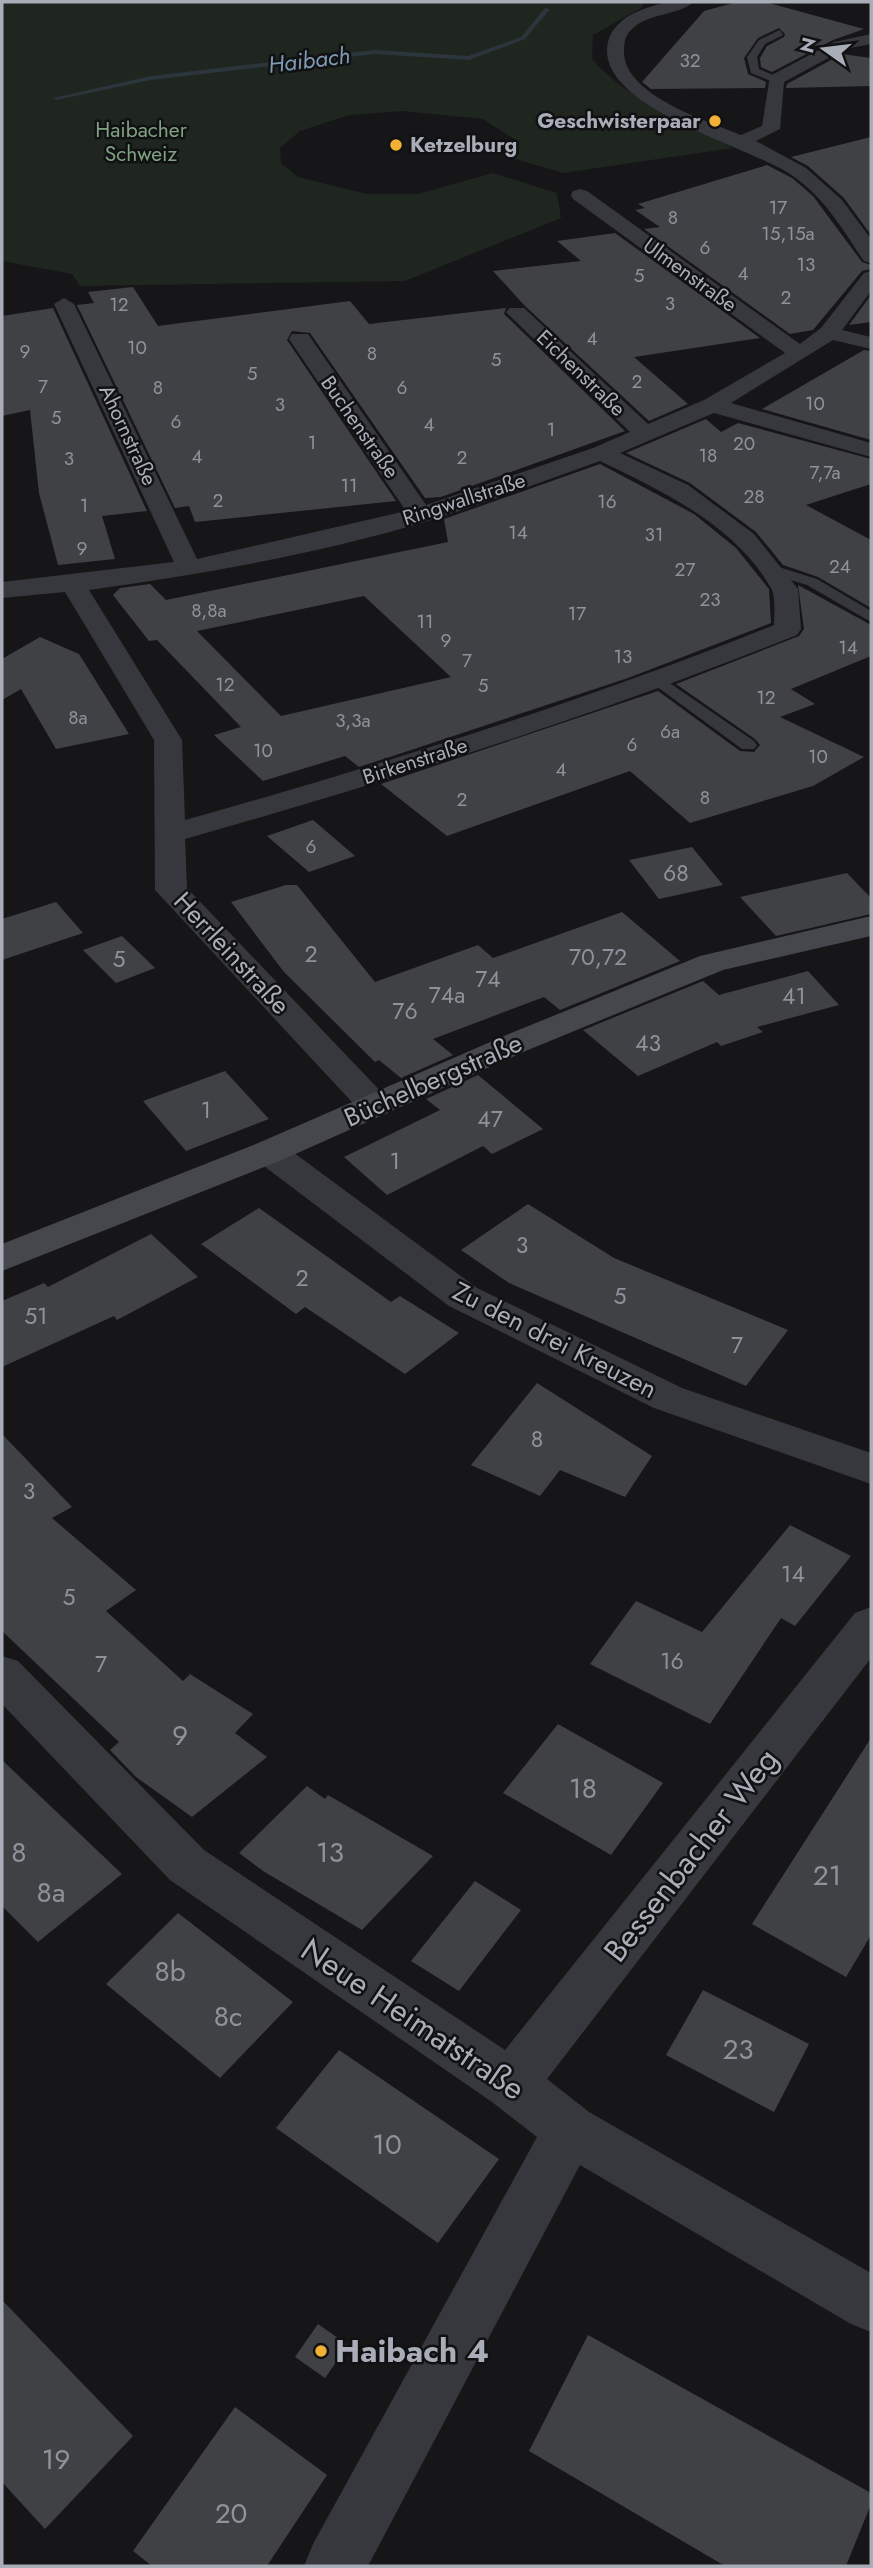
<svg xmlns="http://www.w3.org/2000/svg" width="873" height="2568" viewBox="0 0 873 2568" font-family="Jost,sans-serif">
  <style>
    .green { fill: #1e261f }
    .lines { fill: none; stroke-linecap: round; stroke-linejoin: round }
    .stream { fill: #2c353c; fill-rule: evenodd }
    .building { fill: #404145; fill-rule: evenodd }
    .lane { fill: #37383d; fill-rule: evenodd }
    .street { fill: #37383d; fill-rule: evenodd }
    .secondary { fill: #45474d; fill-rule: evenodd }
    .poi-dot { fill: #f2b134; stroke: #111113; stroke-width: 2.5 }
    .labels { text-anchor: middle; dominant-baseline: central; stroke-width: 5; stroke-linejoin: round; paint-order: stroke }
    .far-number-label { font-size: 19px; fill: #8e929b }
    .far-poi-label { font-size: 21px; font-weight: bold; fill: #a8adb8; stroke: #111113; text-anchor: end }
    .far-park-label { font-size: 21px; fill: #7fa381; stroke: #111113 }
    .far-street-label { font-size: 21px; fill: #a8adb8; stroke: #111113 }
    .far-water-label { font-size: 23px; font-style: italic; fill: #7f9bb3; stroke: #111113 }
    .number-label { font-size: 23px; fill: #8e929b }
    .street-label { font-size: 26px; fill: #a8adb8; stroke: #111113 }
    .near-number-label { font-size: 28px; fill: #8e929b }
    .near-street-label { font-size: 32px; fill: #a8adb8; stroke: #111113 }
    .near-poi-label { font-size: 32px; font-weight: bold; fill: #a8adb8; stroke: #111113; text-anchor: start }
  </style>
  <rect width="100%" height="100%" fill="#161618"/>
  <!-- green -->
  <path class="green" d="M2,2H645L641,8L593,35L592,59C633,105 683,117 733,148L563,173L512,158L517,141L483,119L402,111L349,115L300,131L280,148L281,163L298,177L367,194H418L493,173L557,193L561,218L405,281L80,286L72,274L2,261Z"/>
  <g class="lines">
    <!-- stream -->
    <path class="stream" d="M545,8L550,9L525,39L469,60L375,54L151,80L56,100L53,98L151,76L375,50L468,56L521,37Z"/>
  </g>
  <!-- building -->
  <g class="building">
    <path d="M737,2H765L864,29L833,40L772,72L761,67L760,58L767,46L784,37L785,34L779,28L758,38L744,58L748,74L766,82L765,88L651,89L642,82L704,11Z"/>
    <path d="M842,54L871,58V86L786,88L787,84Z"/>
    <path d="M871,137V235L844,198L808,166L791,157Z"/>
    <path d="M767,165L792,178L813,196L862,262L871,265V269L862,271L813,330L790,334L644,229L660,227L635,210L645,208L638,204Z"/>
    <path d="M615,233L760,338L634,357L688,404L649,421L525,306L493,271L581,261L557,241Z"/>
    <path d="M133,287L158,326L350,301L369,324L506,308L504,314L625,431L441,497L425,498L310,333L292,331L287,340L396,501L195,522L189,506L175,508L77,305L94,303L88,292Z"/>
    <path d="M871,295V322L849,325Z"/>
    <path d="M53,308L147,511L102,516L115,559L58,565L39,493L30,410L2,416V316Z"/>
    <path d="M864,350L871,351V440L762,409Z"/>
    <path d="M706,419L721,432L738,423L871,459V484L806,505L871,540V608L818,577L783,565L756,532L690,483L626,453Z"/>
    <path d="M600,464L694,514L736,548L769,589L771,623L628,678L408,751L359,767L345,756L263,781L214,735L241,727L157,640L149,641L113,595L120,588L150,584L166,600L448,542L444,519ZM364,596L451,677L281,716L197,631Z"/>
    <path d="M798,585L871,625V656L791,689L815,704L780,717L864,757L813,786L690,823L630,771L447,836L381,784L658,691L740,751L754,752L760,745L755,739L676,684L799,636L804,629Z"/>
    <path d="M40,637L79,654L129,734L56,749L21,689L2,700V659Z"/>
    <path d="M313,820L355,856L309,872L267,836Z"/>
    <path d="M692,847L723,885L659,899L629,860Z"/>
    <path d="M847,873L871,898V914L776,936L740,897Z"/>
    <path d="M286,885H297L375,982L478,945L493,958L622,912L680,961L560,1010L544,997L433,1039L453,1055L401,1078L379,1060L375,1062L284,972L231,902Z"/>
    <path d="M56,902L83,933L2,960V919Z"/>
    <path d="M122,936L155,968L116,983L83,950Z"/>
    <path d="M808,971L839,1005L757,1027L763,1032L721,1046L717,1042L638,1076L583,1030L703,981L719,995Z"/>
    <path d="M225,1071L269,1119L186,1151L143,1101Z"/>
    <path d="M478,1075L543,1129L492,1154L483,1146L387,1195L344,1157L440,1110L426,1099Z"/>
    <path d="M528,1204L614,1258L788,1330L746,1386L509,1283L461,1250Z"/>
    <path d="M259,1208L391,1302L400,1296L459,1333L405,1374L305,1307L296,1314L201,1244Z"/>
    <path d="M151,1234L198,1277L117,1320L114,1316L2,1367V1301L44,1283L48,1287Z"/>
    <path d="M537,1383L652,1456L625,1497L560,1470L540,1496L471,1465Z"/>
    <path d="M2,1434L72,1507L52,1518L136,1590L106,1611L183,1681L190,1674L253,1714L235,1733L267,1757L192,1817L136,1777L110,1750L119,1742L2,1631Z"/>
    <path d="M790,1525L851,1556L795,1626L781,1618L710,1724L590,1664L636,1601L702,1632Z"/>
    <path d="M558,1724L663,1783L611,1855L503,1793Z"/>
    <path d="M871,1738V1935L846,1977L752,1924Z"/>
    <path d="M2,1760L122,1874L38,1942L2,1906Z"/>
    <path d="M307,1786L325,1799L328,1795L433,1856L362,1930L263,1871L239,1853Z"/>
    <path d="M475,1881L521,1910L459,1991L411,1961Z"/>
    <path d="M178,1913L293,2002L220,2078L106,1984Z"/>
    <path d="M703,1990L809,2044L774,2112L666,2055Z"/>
    <path d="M339,2050L499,2159L438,2243L276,2128Z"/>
    <path d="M2,2300L133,2436L45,2529L2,2482Z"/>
    <path d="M318,2324L348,2345L325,2378L295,2357Z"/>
    <path d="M588,2335L871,2493V2504L846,2566H725L529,2451Z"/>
    <path d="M235,2407L327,2475L267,2566H152L133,2551Z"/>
  </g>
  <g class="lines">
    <!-- lane -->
    <g class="lane">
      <path d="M780,30L783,35L765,44L757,57L759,69L780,78L776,83L751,73L747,57L759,40Z"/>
      <path d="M769,564L817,579L871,611V622L807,585L764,572V566Z"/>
      <path d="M658,675L754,741L757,745L754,749H742L652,683V677Z"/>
    </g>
    <!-- street -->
    <g class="street">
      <path d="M667,2H693C679,16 647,12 630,31C625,36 624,44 624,51C623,95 707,121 741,135L762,126L770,76L834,42L871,34V44L845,49L784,82L780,129L756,141L806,168L842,200L871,239V263L864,261C842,229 826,199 793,176C751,146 593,107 608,42C615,16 644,8 667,2Z"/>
      <path d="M580,189L587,191L800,344L821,328L864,273L871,271V291L842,330L871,337V349L833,340L731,403L871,443V457L714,413L620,453L688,485L754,534L798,589L801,629L797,635C597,715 393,780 185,839L187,888L387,1098L393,1106L387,1114L375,1117L363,1114L155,890L154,740L65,592L2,598V582L174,562L54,304L64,298L74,304L197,559L406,511L289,339L292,334H308L426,505L593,448L630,432L510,316L506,312L510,308H524L648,424L704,400L785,353L573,199L571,195L573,191ZM600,461C662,491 735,525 771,588C776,597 774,614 774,625C582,702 385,764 185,820L182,740L89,590C203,574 318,554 428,521C486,503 543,481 600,461Z"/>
      <path d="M269,1140L282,1144L477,1288L682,1388L871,1453V1484L654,1408L449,1306L256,1160L251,1152L256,1144Z"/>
      <path d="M871,1607V1658L547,2079L589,2112L871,2273V2332L851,2324L580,2165L368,2566H304L313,2544L537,2137L492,2102L170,1880L2,1704V1656L18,1661L204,1850L505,2050L855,1613Z"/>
    </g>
    <!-- secondary -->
    <path class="secondary" d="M871,916V936L723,970L528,1050L282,1160L2,1271V1244L256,1144L504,1036L700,956Z"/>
  </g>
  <!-- markers -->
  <g class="poi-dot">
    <circle cx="715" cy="121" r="7"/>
    <circle cx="396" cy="145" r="7"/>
    <circle cx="321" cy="2351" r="7"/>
  </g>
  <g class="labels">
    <!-- far-number labels -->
    <g class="far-number-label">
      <text x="690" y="60">32</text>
      <text x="778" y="207">17</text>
      <text x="673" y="217">8</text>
      <text x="788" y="233">15,15a</text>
      <text x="705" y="247">6</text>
      <text x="806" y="264">13</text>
      <text x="743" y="273">4</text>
      <text x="639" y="275">5</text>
      <text x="786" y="297">2</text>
      <text x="670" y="303">3</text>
      <text x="119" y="304">12</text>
      <text x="592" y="338">4</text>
      <text x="137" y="347">10</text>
      <text x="25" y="351">9</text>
      <text x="372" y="353">8</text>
      <text x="496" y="359">5</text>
      <text x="252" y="373">5</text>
      <text x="637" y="381">2</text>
      <text x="43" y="386">7</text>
      <text x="158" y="387">8</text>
      <text x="402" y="387">6</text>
      <text x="815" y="403">10</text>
      <text x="280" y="404">3</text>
      <text x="56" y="417">5</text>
      <text x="176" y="421">6</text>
      <text x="429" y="424">4</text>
      <text x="551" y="429">1</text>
      <text x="312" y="442">1</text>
      <text x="744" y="443">20</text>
      <text x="708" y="455">18</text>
      <text x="197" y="456">4</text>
      <text x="462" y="457">2</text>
      <text x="69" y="458">3</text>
      <text x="825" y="472">7,7a</text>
      <text x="349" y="485">11</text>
      <text x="754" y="496">28</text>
      <text x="218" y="500">2</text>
      <text x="607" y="501">16</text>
      <text x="84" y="505">1</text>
      <text x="518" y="532">14</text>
      <text x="654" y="534">31</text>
      <text x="82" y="548">9</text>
      <text x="840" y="566">24</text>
      <text x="685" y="569">27</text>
      <text x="710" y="599">23</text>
      <text x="209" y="610">8,8a</text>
      <text x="577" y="613">17</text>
      <text x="425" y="621">11</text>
      <text x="446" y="640">9</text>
      <text x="848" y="647">14</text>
      <text x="623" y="656">13</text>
      <text x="467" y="660">7</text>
      <text x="225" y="684">12</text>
      <text x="483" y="685">5</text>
      <text x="766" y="697">12</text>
      <text x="78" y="717">8a</text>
      <text x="353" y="720">3,3a</text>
      <text x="670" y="731">6a</text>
      <text x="632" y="744">6</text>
      <text x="263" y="750">10</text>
      <text x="818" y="756">10</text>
      <text x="561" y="769">4</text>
      <text x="705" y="797">8</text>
      <text x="462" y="799">2</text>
      <text x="311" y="846">6</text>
    </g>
    <!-- far-poi labels -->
    <g class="far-poi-label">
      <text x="701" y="121">Geschwisterpaar</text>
      <text x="410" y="145" text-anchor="start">Ketzelburg</text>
    </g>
    <!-- far-park labels -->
    <g class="far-park-label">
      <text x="141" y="130">Haibacher<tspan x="141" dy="24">Schweiz</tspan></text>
    </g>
    <!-- far-street labels -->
    <g class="far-street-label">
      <text transform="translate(690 275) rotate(36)">Ulmenstraße</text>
      <text transform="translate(581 373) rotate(44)">Eichenstraße</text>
      <text transform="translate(360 427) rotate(55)">Buchenstraße</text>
      <text transform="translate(128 435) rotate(65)">Ahornstraße</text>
      <text transform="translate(464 499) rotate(-18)">Ringwallstraße</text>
      <text transform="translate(415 761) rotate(-18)">Birkenstraße</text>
    </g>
    <!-- far-water labels -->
    <g class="far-water-label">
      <text transform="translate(309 60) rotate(-7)">Haibach</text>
    </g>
    <!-- number labels -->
    <g class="number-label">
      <text x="676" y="873">68</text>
      <text x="311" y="954">2</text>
      <text x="598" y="957">70,72</text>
      <text x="119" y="959">5</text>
      <text x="488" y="979">74</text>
      <text x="447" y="995">74a</text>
      <text x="794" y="996">41</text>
      <text x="405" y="1011">76</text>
      <text x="648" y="1043">43</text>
      <text x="206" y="1110">1</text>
      <text x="490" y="1119">47</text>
      <text x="395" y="1161">1</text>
      <text x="522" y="1245">3</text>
      <text x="302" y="1278">2</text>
      <text x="620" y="1296">5</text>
      <text x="36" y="1316">51</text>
      <text x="737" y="1345">7</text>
      <text x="537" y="1439">8</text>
      <text x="29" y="1491">3</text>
      <text x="793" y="1574">14</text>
      <text x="69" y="1597">5</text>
      <text x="672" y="1661">16</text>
      <text x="101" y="1664">7</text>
    </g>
    <!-- street labels -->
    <g class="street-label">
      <text transform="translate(232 953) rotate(47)">Herrleinstraße</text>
      <text transform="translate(433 1080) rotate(-24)">Büchelbergstraße</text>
      <text transform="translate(555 1340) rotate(27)">Zu den drei Kreuzen</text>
    </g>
    <!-- near-number labels -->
    <g class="near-number-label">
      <text x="180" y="1735">9</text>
      <text x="583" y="1788">18</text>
      <text x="19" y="1852">8</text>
      <text x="330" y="1852">13</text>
      <text x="827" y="1875">21</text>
      <text x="51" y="1892">8a</text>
      <text x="170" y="1971">8b</text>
      <text x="228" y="2016">8c</text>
      <text x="738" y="2049">23</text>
      <text x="387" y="2144">10</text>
      <text x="56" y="2459">19</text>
      <text x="231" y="2513">20</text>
    </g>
    <!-- near-street labels -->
    <g class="near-street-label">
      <text transform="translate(691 1855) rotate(-52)">Bessenbacher Weg</text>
      <text transform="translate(413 2019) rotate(34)">Neue Heimatstraße</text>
    </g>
    <!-- near-poi labels -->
    <g class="near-poi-label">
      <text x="335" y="2351">Haibach 4</text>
    </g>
  </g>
  <!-- border -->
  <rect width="873" height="2568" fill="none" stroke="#a8adb8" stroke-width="7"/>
  <!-- north arrow -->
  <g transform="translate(824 49) rotate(284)" stroke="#111113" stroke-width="5" paint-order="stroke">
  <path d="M0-5L12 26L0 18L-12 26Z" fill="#a8adb8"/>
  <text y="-10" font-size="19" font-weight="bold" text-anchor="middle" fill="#a8adb8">N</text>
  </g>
</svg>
